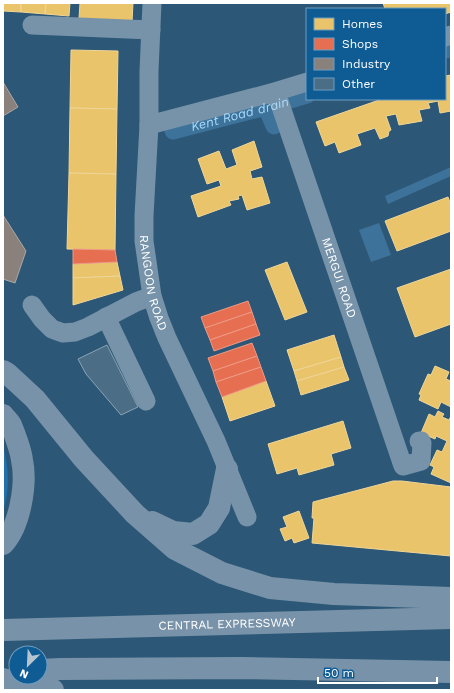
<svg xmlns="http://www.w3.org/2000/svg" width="454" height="693" viewBox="0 0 454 693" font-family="'Work Sans',sans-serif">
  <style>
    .green { fill: #2072aa }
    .water { fill: #3d739b }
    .homes { fill: #e9c46a; stroke: #f0d697 }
    .shops { fill: #e76f51; stroke: #ee9a85 }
    .industry { fill: #8a817c; stroke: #ada7a3 }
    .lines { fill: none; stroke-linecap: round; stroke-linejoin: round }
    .canal { stroke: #3d739b; stroke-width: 17 }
    .building { fill: #4b6d85; stroke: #8aa4b6 }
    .minor { stroke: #7693a9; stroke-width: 19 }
    .highway { stroke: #7893a9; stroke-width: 22 }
    .labels { text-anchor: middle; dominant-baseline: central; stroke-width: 4; stroke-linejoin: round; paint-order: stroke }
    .street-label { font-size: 12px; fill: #fff; stroke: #0f5c94 }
    .water-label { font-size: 13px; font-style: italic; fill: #a8dafb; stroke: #0f5c94 }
  </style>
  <rect width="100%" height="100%" fill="#2d5776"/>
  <!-- green -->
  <path class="green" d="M3,445C9,469 10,488 3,512Z"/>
  <!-- water -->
  <g class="water">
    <path d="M451,167V176L388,204L385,196Z"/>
    <path d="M379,223L391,255L371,262L359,230Z"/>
  </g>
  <!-- homes -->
  <g class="homes">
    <path d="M3,3H21V12L3,11Z"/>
    <path d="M21,3H46L45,14L21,12Z"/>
    <path d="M46,3H70L69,16L45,14Z"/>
    <path d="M80,3H133L132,22L79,18Z"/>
    <path d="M383,3H451V12L445,14V9H385Z"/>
    <path d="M71,50L118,51L117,109L70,108Z"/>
    <path d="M451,75V111L440,113L438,101L428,103L430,108L419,110L422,121L399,125L396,114L386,116L391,130L389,131L388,136L380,139L375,128L357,134L361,145L339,153L335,142L325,146L316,122L382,99H445V76Z"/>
    <path d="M70,108L117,109L116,174L69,173Z"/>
    <path d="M254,141L262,167L250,171L252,179L262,177L270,203L247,210L242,195L238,196L239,199L229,201L231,205L198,217L191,196L221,186L219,180L207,184L198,159L219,151L226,169L237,165L232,150Z"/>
    <path d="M69,173L116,174L115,250L67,249Z"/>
    <path d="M448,197L451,205V231L397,251L385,221Z"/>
    <path d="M117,262L120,276L73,278V264Z"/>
    <path d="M287,262L307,312L285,320L265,270Z"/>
    <path d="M451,269V324L415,337L397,288Z"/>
    <path d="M120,276L123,290L73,305V278Z"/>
    <path d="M334,335L341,357L294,371L287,350Z"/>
    <path d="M341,357L344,367L297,381L294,371Z"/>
    <path d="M435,366L449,372L446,379L451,381V380V407L441,402L438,409L419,400L421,395L419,394L428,374L431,375Z"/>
    <path d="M344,367L349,380L301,395L297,381Z"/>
    <path d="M266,381L275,406L230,421L222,397Z"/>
    <path d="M438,411L444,414L442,417L449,420L451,416V483L431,474L434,467L430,465L437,450L442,452L447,441L436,436L435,439L421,433L429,414L435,417Z"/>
    <path d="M343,421L351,448L331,454L334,465L299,475L297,468L277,474L268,444Z"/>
    <path d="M393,481H402L451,487V556L312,543L314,518H312L313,502Z"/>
    <path d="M299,511L309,538L294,543L292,538L285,541L280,529L287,527L283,517Z"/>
  </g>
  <!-- shops -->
  <g class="shops">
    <path d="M73,249L115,250L117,262L73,264Z"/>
    <path d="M248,301L252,312L205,328L201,317Z"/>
    <path d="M252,312L256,324L210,340L205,328Z"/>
    <path d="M256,324L260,335L214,351L210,340Z"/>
    <path d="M252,343L257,356L213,371L208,358Z"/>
    <path d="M257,356L261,367L216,382L213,371Z"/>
    <path d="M261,367L266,381L222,397L216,382Z"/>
  </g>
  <!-- industry -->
  <g class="industry">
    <path d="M3,82L18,107L3,116Z"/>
    <path d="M3,215L26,251L15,283L3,279Z"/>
  </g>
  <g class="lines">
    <!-- canal -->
    <g class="canal">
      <path d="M445,50L451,49"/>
      <path d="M266,107L274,126"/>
      <path id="s1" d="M173,131L266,107L307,95"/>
    </g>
  </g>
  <!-- building -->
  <path class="building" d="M107,345L138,407L121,415L86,374L78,359Z"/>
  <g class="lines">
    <!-- minor -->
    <g class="minor">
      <path id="s2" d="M152,3L149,71V125L144,216V241L152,296L159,318L167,338L216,441L247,517"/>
      <path d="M32,25L151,30"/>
      <path d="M445,37L451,35"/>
      <path id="s3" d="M271,93L279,101L403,466L421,461L422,443L421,441H419"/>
      <path d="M149,125L271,93L307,82"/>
      <path d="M32,305L42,319L52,329L63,333L75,332L88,327L136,302L152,296"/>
      <path d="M106,317L146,401"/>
    </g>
    <!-- highway -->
    <g class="highway">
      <path d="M3,371L8,374L35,399L84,459L135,514L175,549L222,573L270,588L334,594L451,598"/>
      <path d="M3,415C5,418 9,421 11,425C14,432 21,451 22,460C27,484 20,526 3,544"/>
      <path d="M152,522L173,532L193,534L209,524L219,508L227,469"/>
      <path id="s4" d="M3,630L451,618"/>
      <path d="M40,670L60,669L242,668L451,672"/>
      <path d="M3,679L38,689L53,690"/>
    </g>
  </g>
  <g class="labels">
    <!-- street labels -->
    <g class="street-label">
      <text stroke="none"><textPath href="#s3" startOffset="198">MERGUI ROAD</textPath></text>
      <text stroke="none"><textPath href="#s2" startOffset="281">RANGOON ROAD</textPath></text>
      <text stroke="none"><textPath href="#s4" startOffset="224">CENTRAL EXPRESSWAY</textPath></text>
    </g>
    <!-- water labels -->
    <g class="water-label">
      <text stroke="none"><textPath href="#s1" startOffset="69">Kent Road drain</textPath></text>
    </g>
  </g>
  <!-- border -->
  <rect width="454" height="693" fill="none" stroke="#ffffff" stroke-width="8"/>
  <!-- legend -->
  <rect x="306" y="8" width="140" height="92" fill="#0f5c94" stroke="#6f9dbf"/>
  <rect x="314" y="18" width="20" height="12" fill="#e9c46a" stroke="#6f9dbf"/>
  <text x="342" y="28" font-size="12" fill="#ffffff">Homes</text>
  <rect x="314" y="38" width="20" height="12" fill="#e76f51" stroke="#6f9dbf"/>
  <text x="342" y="48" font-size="12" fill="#ffffff">Shops</text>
  <rect x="314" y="58" width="20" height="12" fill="#8a817c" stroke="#6f9dbf"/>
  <text x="342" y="68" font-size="12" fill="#ffffff">Industry</text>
  <rect x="314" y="78" width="20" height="12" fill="#4b6d85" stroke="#6f9dbf"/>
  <text x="342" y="88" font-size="12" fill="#ffffff">Other</text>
  <!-- north arrow -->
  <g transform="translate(28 665) rotate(204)"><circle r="19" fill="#0f5c94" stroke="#6f9dbf"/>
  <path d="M0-3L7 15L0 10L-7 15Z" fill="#b6c4cf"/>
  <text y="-6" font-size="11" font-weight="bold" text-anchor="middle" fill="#ffffff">N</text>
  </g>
  <!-- scale -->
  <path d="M318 677v6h119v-6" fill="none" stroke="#ffffff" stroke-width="2"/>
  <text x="324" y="677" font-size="12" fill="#ffffff" stroke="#0f5c94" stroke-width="3" paint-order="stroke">50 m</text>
</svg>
